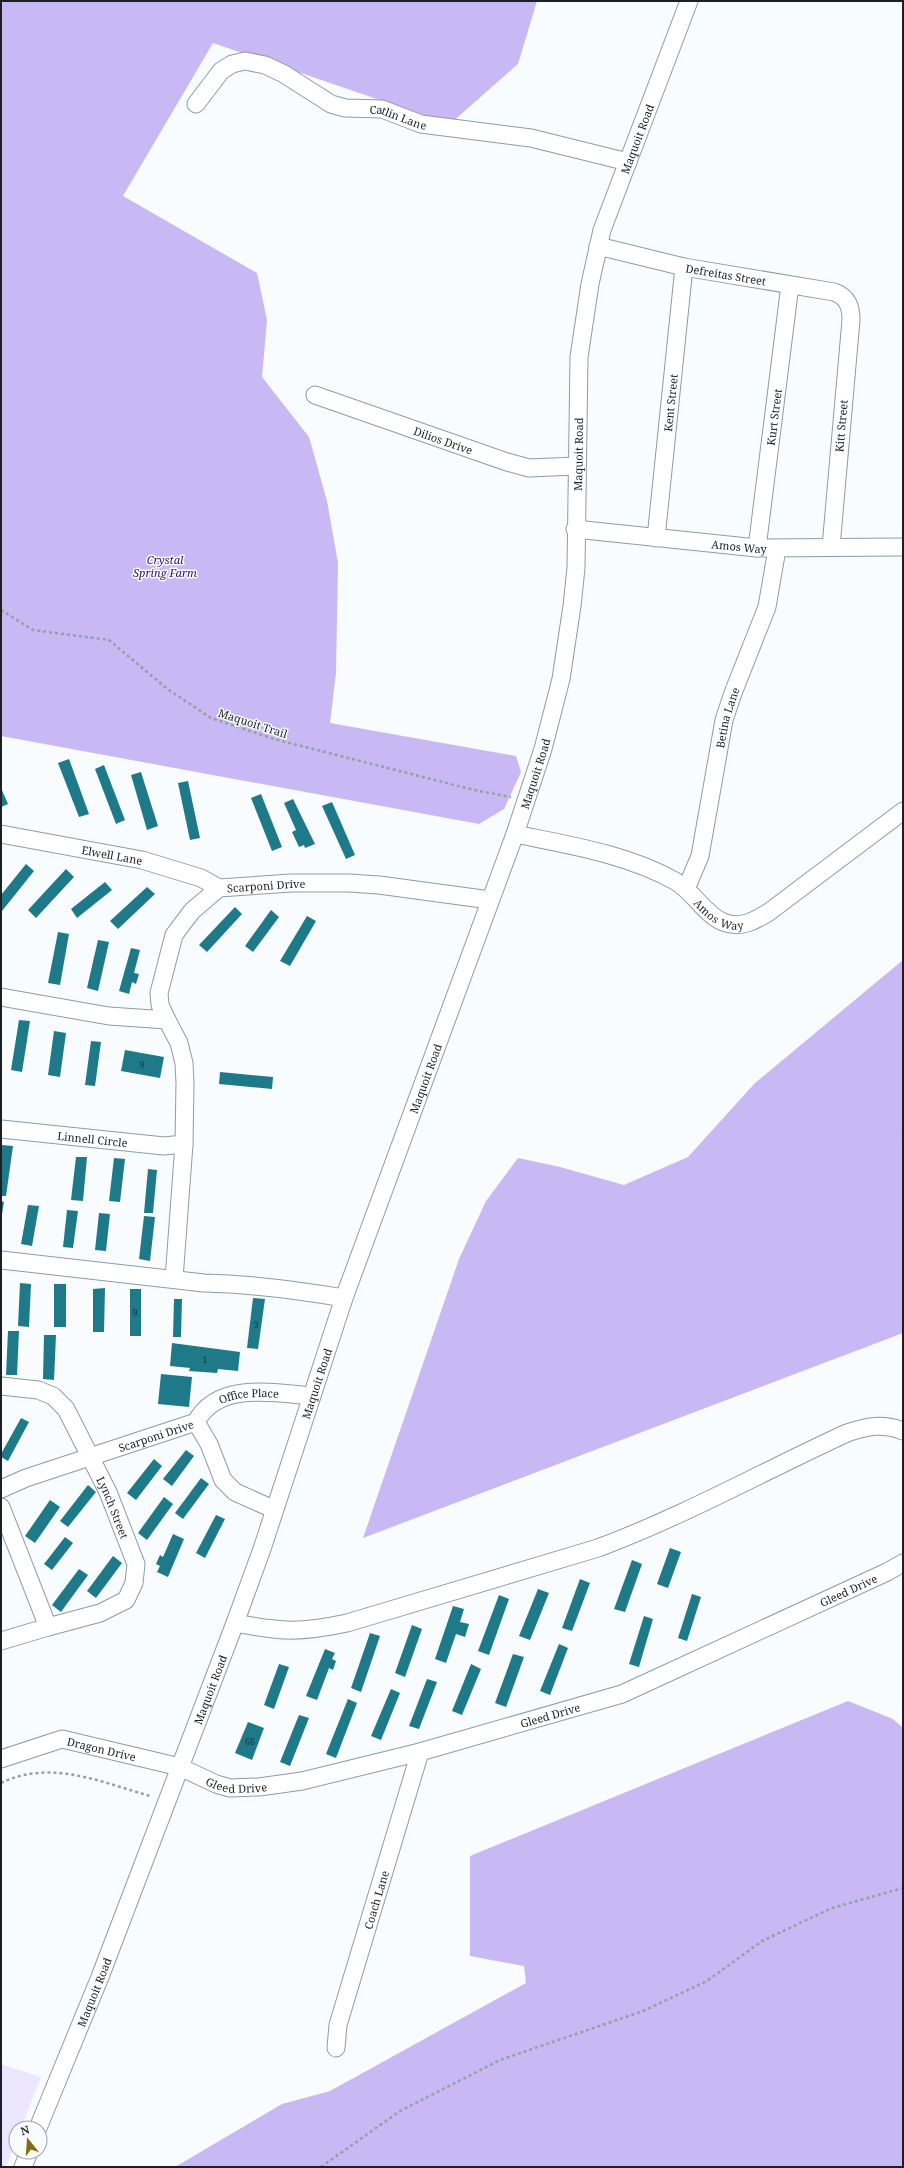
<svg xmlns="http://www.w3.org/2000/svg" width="904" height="2168" viewBox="0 0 904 2168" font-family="'Noto Serif',serif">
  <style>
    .green { fill: #ece6ff }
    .forest { fill: #c8b8f3 }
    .building { fill: #1e7a88 }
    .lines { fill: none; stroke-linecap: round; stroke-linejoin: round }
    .minor-casing { stroke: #8b9ca8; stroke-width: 19 }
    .path { stroke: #999ea1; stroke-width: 2.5; stroke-dasharray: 3 3; stroke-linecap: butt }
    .minor { stroke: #fff; stroke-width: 17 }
    .labels { text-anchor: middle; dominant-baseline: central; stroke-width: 3; stroke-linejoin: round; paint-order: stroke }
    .number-label { font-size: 9px; fill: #1b373e }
    .street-label { font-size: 11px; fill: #1a2126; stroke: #f8fcfe }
    .park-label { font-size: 11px; font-style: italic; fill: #330d62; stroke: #f8fcfe }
  </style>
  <rect width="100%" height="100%" fill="#f8fcfe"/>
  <!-- green -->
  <path class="green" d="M1,2064L41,2077L21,2128H16V2140L6,2167H1Z"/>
  <!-- forest -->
  <g class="forest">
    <path d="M1,1H537L518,64L450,124L213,43L123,196L257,273L267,320L262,377L309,437L327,501L338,563L336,673L330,723L516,756L521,772L504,809L479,824L1,736Z"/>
    <path d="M903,960V1333L363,1538L459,1259L486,1201L518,1158L560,1167L624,1185L688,1157L755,1083Z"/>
    <path d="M848,1701L893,1719L903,1728V2167H175L282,2104L330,2091L526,1983L524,1966L470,1956V1856Z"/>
  </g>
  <!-- building -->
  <g class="building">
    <path d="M69,759L89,814L79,817L58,763Z"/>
    <path d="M104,765L125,820L116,824L95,769Z"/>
    <path d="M141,772L158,826L147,830L131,775Z"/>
    <path d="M188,781L200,838L190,840L178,783Z"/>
    <path d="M1,788L8,804L1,807Z"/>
    <path d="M261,794L282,847L272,851L251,798Z"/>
    <path d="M293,799L315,844L305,848L304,845L299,847L292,832L296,830L284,803Z"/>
    <path d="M332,802L355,855L346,859L322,806Z"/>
    <path d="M26,864L34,871L2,911L1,895Z"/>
    <path d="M66,869L74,877L36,918L28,910Z"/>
    <path d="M105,882L112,890L77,918L71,909Z"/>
    <path d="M147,887L155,894L118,929L110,921Z"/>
    <path d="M235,907L242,914L207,952L199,945Z"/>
    <path d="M271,910L279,917L253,952L245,946Z"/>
    <path d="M307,916L316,921L290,966L280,961Z"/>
    <path d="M58,932L69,934L60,985L48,983Z"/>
    <path d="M98,940L109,942L98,991L87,988Z"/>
    <path d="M131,948L140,950L134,973L139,974L136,984L132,982L129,994L119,991Z"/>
    <path d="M19,1020L30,1021L22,1072L11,1070Z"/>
    <path d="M54,1031L66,1033L60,1077L48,1075Z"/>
    <path d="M91,1041L101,1042L95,1086L85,1085Z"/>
    <path d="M125,1050L164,1057L160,1078L121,1071Z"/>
    <path d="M220,1072L273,1077L272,1089L219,1084Z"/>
    <path d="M2,1145L13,1146L6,1196H1Z"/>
    <path d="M76,1157H87L83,1201L71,1200Z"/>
    <path d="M114,1158L125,1159L120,1202L109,1201Z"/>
    <path d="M148,1169L157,1170L153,1213H144Z"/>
    <path d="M1,1201L4,1202L2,1214H1Z"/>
    <path d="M28,1205L39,1206L32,1246L21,1244Z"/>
    <path d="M67,1210L78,1211L73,1248L63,1247Z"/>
    <path d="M99,1213L110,1214L106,1251L95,1250Z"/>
    <path d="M144,1216L155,1217L150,1261L139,1259Z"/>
    <path d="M20,1283L31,1284L29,1327L18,1326Z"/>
    <rect x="54" y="1284" width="12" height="43"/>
    <path d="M105,1288L104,1332H93V1289Z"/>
    <rect x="130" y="1289" width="11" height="47"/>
    <path d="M253,1298L265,1299L258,1349L247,1348Z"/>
    <path d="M174,1299H182L181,1337H173Z"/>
    <path d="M8,1331H19L17,1375H6Z"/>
    <path d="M44,1335H56L54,1380L43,1379Z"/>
    <path d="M172,1343L240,1352L238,1371L218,1369L217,1373L189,1371L190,1368L170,1366Z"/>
    <path d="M161,1374L192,1377L189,1407L158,1404Z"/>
    <path d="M21,1418L29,1422L8,1461L1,1457V1454Z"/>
    <path d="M186,1450L194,1456L172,1486L163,1479Z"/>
    <path d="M154,1459L162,1466L136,1500L127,1493Z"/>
    <path d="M201,1478L209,1484L183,1519L175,1513Z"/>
    <path d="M88,1485L96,1492L68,1527L60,1521Z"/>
    <path d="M164,1497L173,1504L147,1540L138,1533Z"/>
    <path d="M50,1500L60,1507L35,1543L25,1536Z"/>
    <path d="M216,1515L225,1519L205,1558L196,1553Z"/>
    <path d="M173,1534L184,1539L168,1577L157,1572L160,1566L156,1564L160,1555L163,1557Z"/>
    <path d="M65,1537L73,1543L52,1570L44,1564Z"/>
    <path d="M670,1548L681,1552L668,1588L657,1584Z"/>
    <path d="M113,1556L122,1563L96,1598L87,1591Z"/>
    <path d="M632,1560L642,1564L625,1612L614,1609Z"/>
    <path d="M79,1569L88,1575L61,1612L52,1605Z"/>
    <path d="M580,1579L590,1583L572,1631L562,1628Z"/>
    <path d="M538,1589L549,1593L530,1640L519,1636Z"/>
    <path d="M692,1594L701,1597L687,1641L678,1638Z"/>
    <path d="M499,1595L509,1599L489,1655L478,1651Z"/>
    <path d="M453,1606L464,1609L460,1622L469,1624L465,1637L456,1634L446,1663L435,1659Z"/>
    <path d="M644,1616L653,1619L639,1667L629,1664Z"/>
    <path d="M412,1625L422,1629L405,1677L395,1673Z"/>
    <path d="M370,1633L380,1636L361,1692L351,1688Z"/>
    <path d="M559,1644L568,1648L550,1695L540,1691Z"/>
    <path d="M325,1649L335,1653L332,1659L336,1661L333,1670L329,1668L317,1700L306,1696Z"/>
    <path d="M513,1654L524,1657L506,1707L495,1703Z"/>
    <path d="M279,1664L289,1667L274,1709L264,1705Z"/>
    <path d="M471,1664L481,1669L462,1715L452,1711Z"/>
    <path d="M427,1679L437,1682L419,1729L409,1726Z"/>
    <path d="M391,1689L400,1693L381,1740L371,1736Z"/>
    <path d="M348,1699L357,1703L336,1758L326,1754Z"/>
    <path d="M299,1715L309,1718L290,1766L280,1762Z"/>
    <path d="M248,1722L264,1728L252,1760L235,1753Z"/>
  </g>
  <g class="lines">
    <defs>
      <g id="minor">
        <path id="s1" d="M196,104L221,71L232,64L245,61L265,65L284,74L331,104L345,108L382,109L421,124L531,138L628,162"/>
        <path id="s2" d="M598,246L684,267L834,292C848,297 851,307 851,320L831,547"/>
        <path id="s3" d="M315,395L507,462L529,468L576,466"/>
        <path id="s4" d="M575,529L757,548L903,547"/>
        <path id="s5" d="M656,538L684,267"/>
        <path id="s6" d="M757,548L790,285"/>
        <path id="s7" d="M1,834L142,860L201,878L219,888"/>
        <path id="s8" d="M515,834C568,845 627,854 675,881C693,891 704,914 723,922C740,929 755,921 769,912L903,811"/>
        <path id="s9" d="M686,889L700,856L724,720L733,693L767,607L777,549"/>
        <path id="s10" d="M1,997L109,1016L167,1020L160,1005L159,993L174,935L192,911L219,888L291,883H349L379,885L490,900"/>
        <path d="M167,1020L179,1043L184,1063L185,1083L184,1144L174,1279"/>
        <path id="s11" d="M1,1129L164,1146L184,1144"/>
        <path d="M1,1260L204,1283C251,1284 297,1290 344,1298"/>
        <path id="s12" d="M1,1386L38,1390L53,1396L66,1409L108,1492L136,1564L134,1583L126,1600L100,1613L48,1627"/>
        <path id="s13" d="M196,1422C218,1381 274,1393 312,1396"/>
        <path id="s14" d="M1,1489L26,1478L196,1422L209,1444L223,1480L235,1492L273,1509"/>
        <path d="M1,1507L48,1627L1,1641"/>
        <path d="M235,1623C282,1632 300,1633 347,1623L598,1548C684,1516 764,1471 847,1433C867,1426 883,1423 903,1431"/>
        <path id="s15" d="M1,1759L62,1739L180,1767L216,1784L230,1788L259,1787L302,1781L420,1752L622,1694L887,1572L903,1563"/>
        <path id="s16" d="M336,2048L338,2025L420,1752"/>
        <path id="s17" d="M38,2128L100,1977L235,1623L262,1549L344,1298L515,834L543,749L561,679L572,606L576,568L579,357L590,284L602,230L689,1"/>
        <path d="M23,2167L29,2152"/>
      </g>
    </defs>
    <!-- minor casing -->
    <use href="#minor" class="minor-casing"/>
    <!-- path -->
    <g class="path">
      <path d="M1,610L33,630L109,640L166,688L211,718L274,739L474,790L511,797"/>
      <path d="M903,1133V1145"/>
      <path d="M1,1783C50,1759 101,1782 150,1796"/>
      <path d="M321,2167L400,2111L500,2060L643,2011L707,1981L762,1941L832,1908L903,1888"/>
    </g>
    <!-- minor -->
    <use href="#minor" class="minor"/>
  </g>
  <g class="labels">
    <!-- number labels -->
    <g class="number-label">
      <text x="142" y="1064">9</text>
      <text x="135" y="1312">9</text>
      <text x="256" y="1324">3</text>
      <text x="205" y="1359">1</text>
      <text x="250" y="1741">66</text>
    </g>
    <!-- street labels -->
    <g class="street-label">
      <text stroke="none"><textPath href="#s1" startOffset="234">Catlin Lane</textPath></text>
      <text stroke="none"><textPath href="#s17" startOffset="2091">Maquoit Road</textPath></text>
      <text stroke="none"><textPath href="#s2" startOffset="131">Defreitas Street</textPath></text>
      <text stroke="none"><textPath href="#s5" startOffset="136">Kent Street</textPath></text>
      <text stroke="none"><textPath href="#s6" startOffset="132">Kurt Street</textPath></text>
      <text transform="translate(841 426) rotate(-85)">Kitt Street</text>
      <text stroke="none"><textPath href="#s3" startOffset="136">Dilios Drive</textPath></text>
      <text stroke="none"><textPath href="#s17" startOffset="1767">Maquoit Road</textPath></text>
      <text stroke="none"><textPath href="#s4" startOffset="165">Amos Way</textPath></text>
      <text stroke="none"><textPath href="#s9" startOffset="177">Betina Lane</textPath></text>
      <text transform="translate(253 723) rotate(18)">Maquoit Trail</text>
      <text stroke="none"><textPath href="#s17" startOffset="1443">Maquoit Road</textPath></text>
      <text stroke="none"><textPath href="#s7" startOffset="113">Elwell Lane</textPath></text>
      <text stroke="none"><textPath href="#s10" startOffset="369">Scarponi Drive</textPath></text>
      <text stroke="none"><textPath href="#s8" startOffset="224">Amos Way</textPath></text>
      <text stroke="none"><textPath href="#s17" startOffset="1119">Maquoit Road</textPath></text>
      <text stroke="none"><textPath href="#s11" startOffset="92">Linnell Circle</textPath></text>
      <text stroke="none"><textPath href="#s17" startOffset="795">Maquoit Road</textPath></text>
      <text stroke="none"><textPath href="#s13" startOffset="63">Office Place</textPath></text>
      <text stroke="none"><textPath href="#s14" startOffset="164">Scarponi Drive</textPath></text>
      <text stroke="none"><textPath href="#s12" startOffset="181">Lynch Street</textPath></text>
      <text stroke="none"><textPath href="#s15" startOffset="893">Gleed Drive</textPath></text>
      <text stroke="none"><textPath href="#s17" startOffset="471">Maquoit Road</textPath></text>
      <text stroke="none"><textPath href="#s15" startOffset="569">Gleed Drive</textPath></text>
      <text stroke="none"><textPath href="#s15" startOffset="105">Dragon Drive</textPath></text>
      <text stroke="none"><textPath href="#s15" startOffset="246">Gleed Drive</textPath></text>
      <text stroke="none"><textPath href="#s16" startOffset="154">Coach Lane</textPath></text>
      <text stroke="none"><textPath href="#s17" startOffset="147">Maquoit Road</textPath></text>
    </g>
    <!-- park labels -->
    <g class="park-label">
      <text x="165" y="559">Crystal<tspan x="165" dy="13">Spring Farm</tspan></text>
    </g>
  </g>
  <!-- border -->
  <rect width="904" height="2168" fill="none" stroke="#1a2126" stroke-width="4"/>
  <!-- north arrow -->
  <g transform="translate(28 2140) rotate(343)"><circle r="19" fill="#f8fcfe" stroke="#9fa4a8"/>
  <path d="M0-3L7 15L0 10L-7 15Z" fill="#856d0b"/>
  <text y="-6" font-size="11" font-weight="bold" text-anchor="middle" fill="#1a2126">N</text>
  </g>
</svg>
